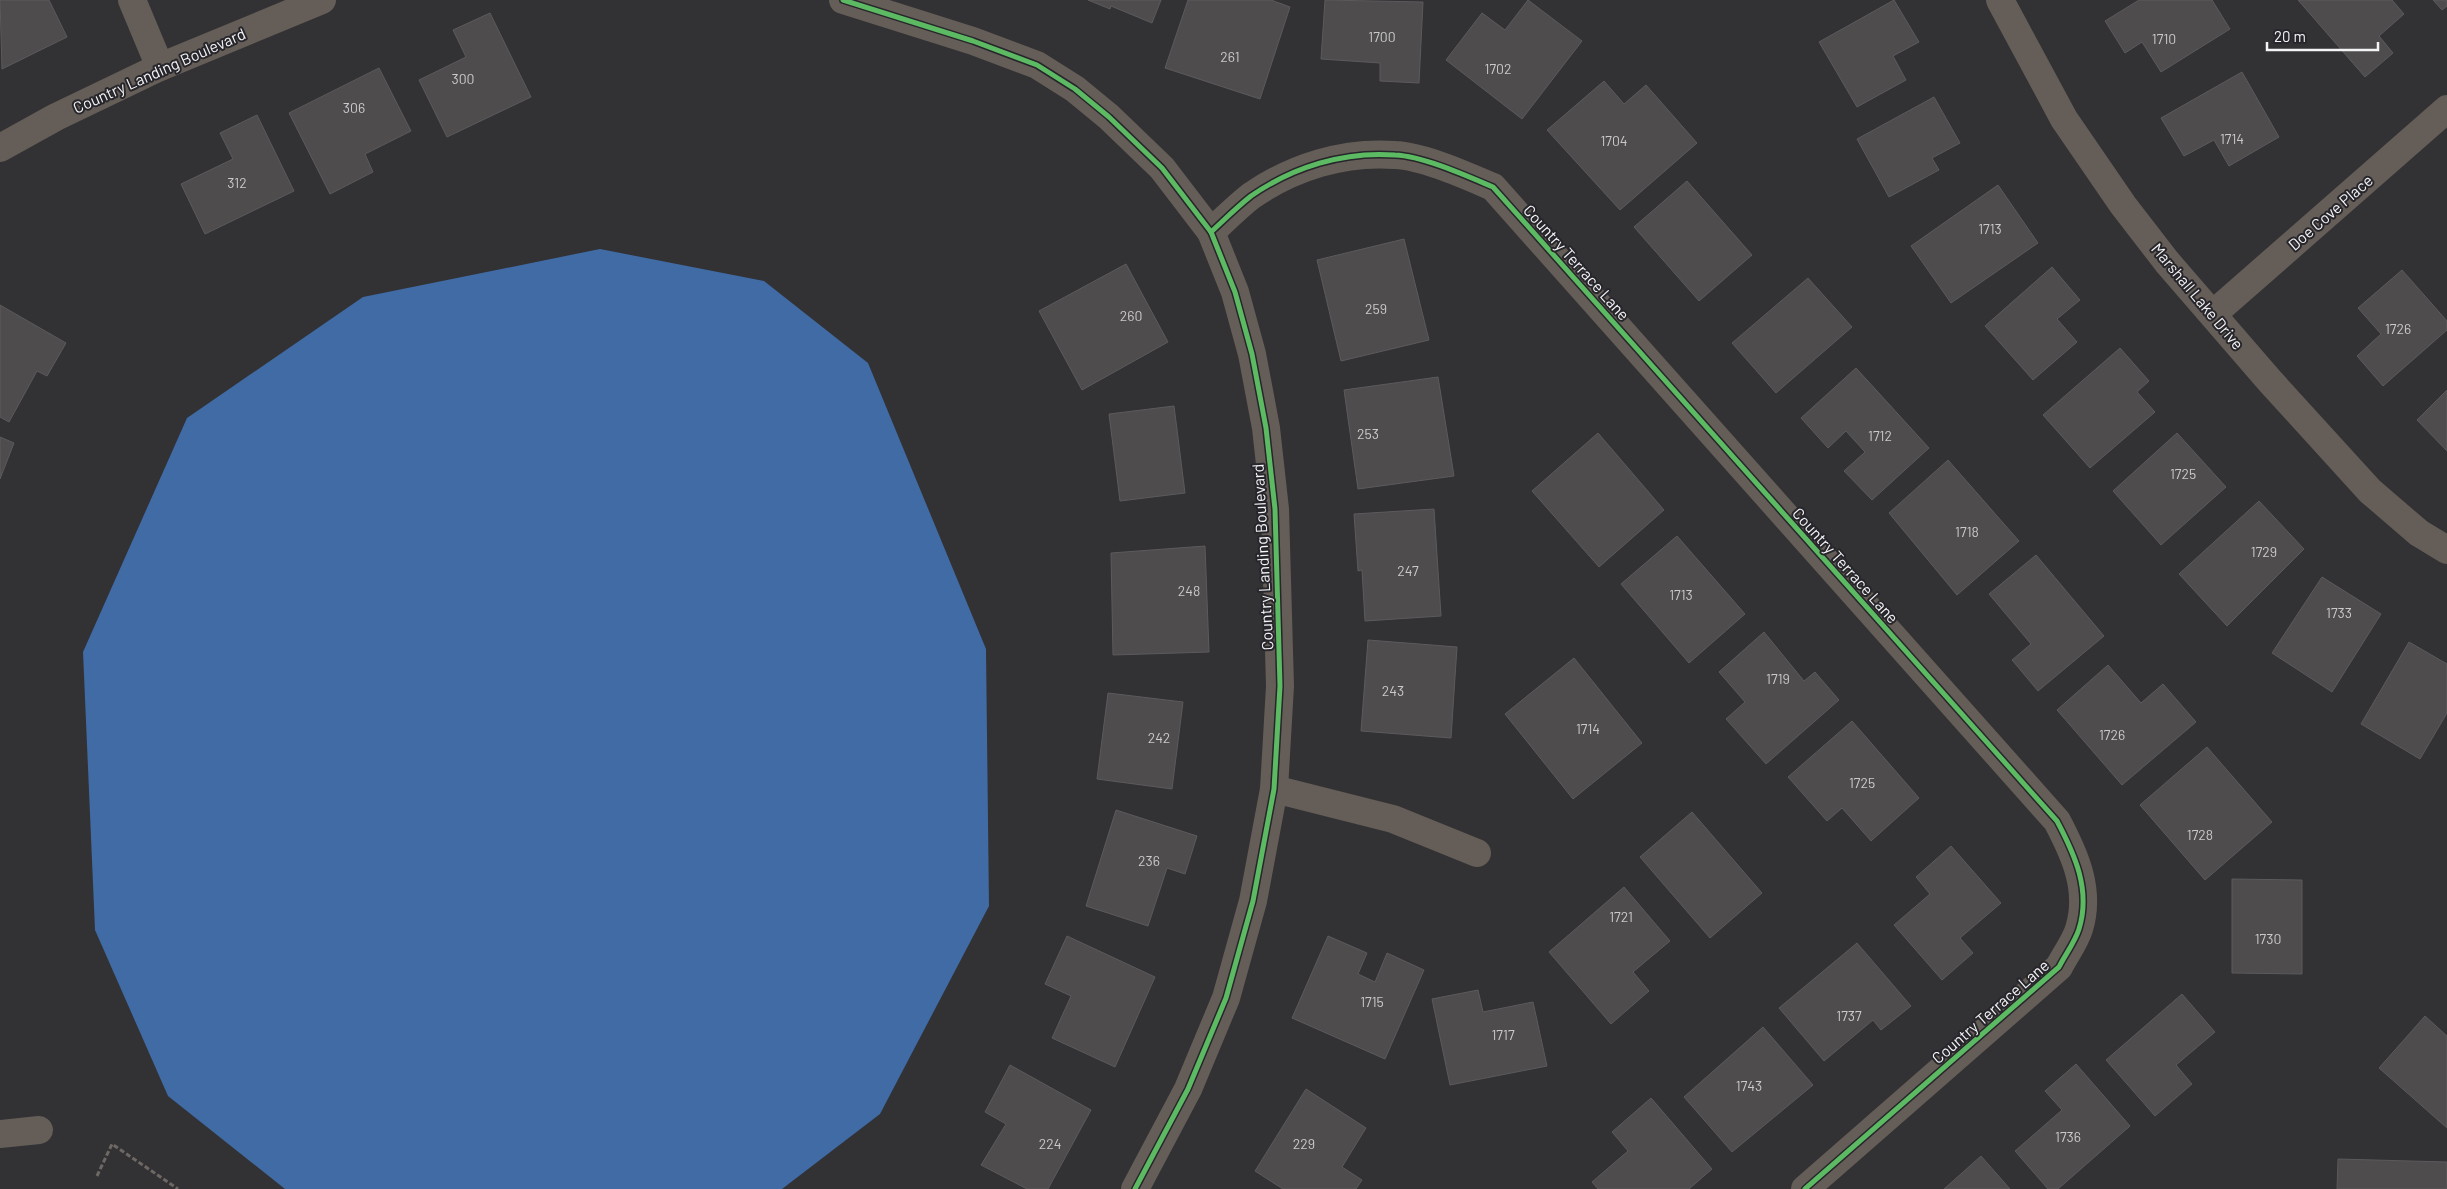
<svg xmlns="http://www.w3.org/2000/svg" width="2447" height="1189" viewBox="0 0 2447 1189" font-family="Barlow,sans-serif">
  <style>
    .water { fill: #406ba4 }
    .building { fill: #4e4c4d; stroke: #5c5a5c }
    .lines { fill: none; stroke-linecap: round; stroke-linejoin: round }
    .path { stroke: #6e6864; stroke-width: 3; stroke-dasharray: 5 2.5; stroke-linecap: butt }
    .minor { stroke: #655d57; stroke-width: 28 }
    .cycleway-casing { stroke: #27262b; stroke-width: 8 }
    .cycleway { stroke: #5cba63; stroke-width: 5 }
    .labels { text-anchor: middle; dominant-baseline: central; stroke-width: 4; stroke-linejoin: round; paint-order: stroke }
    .number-label { font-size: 14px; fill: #cac9cc }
    .street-label { font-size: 16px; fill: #f4f3f6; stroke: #27262b }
  </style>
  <rect width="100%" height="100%" fill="#323134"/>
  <!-- water -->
  <path class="water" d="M600,249L764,281L868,363L986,649L989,906L880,1114L782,1189H285L168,1096L95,930L83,652L187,418L363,297Z"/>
  <!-- building -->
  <g class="building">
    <path d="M0,0H49L67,37L2,69Z"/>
    <path d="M1088,0H1161L1152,23L1111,6L1110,9Z"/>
    <path d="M1188,0H1271L1290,7L1260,99L1165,68Z"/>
    <path d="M1325,0L1423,2L1419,83L1380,81V63L1321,59Z"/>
    <path d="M1528,0L1582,41L1522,119L1446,60L1482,13L1505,30Z"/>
    <path d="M1894,0L1919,42L1893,56L1906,80L1857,107L1819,42Z"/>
    <path d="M2139,0H2212L2230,29L2161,72L2142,42L2125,53L2105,21Z"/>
    <path d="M2298,0H2392L2404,14L2379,36L2393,53L2365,77Z"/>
    <path d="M2433,0H2447V6L2442,10Z"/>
    <path d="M490,13L531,97L447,137L419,80L466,57L453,30Z"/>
    <path d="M379,68L411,131L365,154L373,172L330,194L289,113Z"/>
    <path d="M2242,72L2279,137L2229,166L2214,140L2184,156L2161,118Z"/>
    <path d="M1604,81L1624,104L1646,85L1697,143L1620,210L1547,130Z"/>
    <path d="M1934,97L1960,143L1932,158L1939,170L1889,197L1857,139Z"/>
    <path d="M257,115L294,191L205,234L181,184L233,159L220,133Z"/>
    <path d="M1687,181L1752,255L1699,301L1634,227Z"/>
    <path d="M1998,185L2038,243L1951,303L1911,246Z"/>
    <path d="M1404,239L1429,340L1341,361L1317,260Z"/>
    <path d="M1126,264L1168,342L1082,390L1039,311Z"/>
    <path d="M2052,267L2080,300L2057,319L2077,342L2033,380L1985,326Z"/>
    <path d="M2402,270L2447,321V330L2383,386L2357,356L2381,334L2358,308Z"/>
    <path d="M1808,278L1852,327L1776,393L1732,343Z"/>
    <path d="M0,305L66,343L47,376L37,371L9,422L0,417Z"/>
    <path d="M2120,348L2149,381L2137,392L2155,412L2090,468L2043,415Z"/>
    <path d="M1856,368L1929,448L1872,500L1844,471L1865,452L1846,431L1828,448L1801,418Z"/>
    <path d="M1438,377L1454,476L1358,489L1344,390Z"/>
    <path d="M2447,390V451L2417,420Z"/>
    <path d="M1174,406L1185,493L1120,501L1109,414Z"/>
    <path d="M1598,433L1664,510L1599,567L1532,491Z"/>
    <path d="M2177,433L2226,487L2161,545L2113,491Z"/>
    <path d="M0,437L14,443L0,479Z"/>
    <path d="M1948,460L2019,541L1957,595L1889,513Z"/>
    <path d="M2259,501L2304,549L2227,626L2179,574Z"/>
    <path d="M1434,509L1441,616L1365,621L1362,570L1358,571L1354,514Z"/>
    <path d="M1677,536L1745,614L1689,663L1621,584Z"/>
    <path d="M1205,546L1209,652L1113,655L1111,553Z"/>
    <path d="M2036,555L2104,636L2038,691L2012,660L2031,644L1989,594Z"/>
    <path d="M2322,577L2381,614L2332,692L2272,653Z"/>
    <path d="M1764,632L1804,681L1815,672L1839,700L1766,764L1726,719L1745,702L1719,672Z"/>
    <path d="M1368,640L1457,647L1451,738L1361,731Z"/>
    <path d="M2409,642L2447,664V713L2420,759L2361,724Z"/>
    <path d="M1574,658L1642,743L1573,799L1505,714Z"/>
    <path d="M2108,665L2141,703L2163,684L2196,722L2122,785L2057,710Z"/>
    <path d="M1108,693L1183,702L1172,789L1097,779Z"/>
    <path d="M1852,721L1919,798L1871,841L1842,808L1827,821L1788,777Z"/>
    <path d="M2207,747L2272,822L2205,880L2140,805Z"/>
    <path d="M1116,810L1197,836L1185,874L1167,868L1148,926L1086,906Z"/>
    <path d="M1692,812L1762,893L1710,938L1640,857Z"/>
    <path d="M1951,846L2001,903L1960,938L1973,953L1942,980L1894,925L1930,894L1916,877Z"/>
    <path d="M2232,879L2302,880V974L2232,973Z"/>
    <path d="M1624,887L1670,941L1633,972L1649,991L1611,1024L1549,952Z"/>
    <path d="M1067,936L1155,977L1115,1067L1052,1038L1071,996L1045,984Z"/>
    <path d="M1328,936L1367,953L1358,974L1375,982L1387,953L1424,970L1385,1059L1292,1018Z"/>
    <path d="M1857,943L1911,1006L1881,1030L1873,1020L1824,1061L1779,1008Z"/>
    <path d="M1478,990L1483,1012L1533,1002L1547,1066L1450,1085L1432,999Z"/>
    <path d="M2182,994L2215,1032L2176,1065L2192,1084L2155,1116L2106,1060Z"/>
    <path d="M2425,1016L2447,1036V1128L2379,1068Z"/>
    <path d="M1763,1027L1813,1085L1732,1152L1684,1097Z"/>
    <path d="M2076,1064L2130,1126L2058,1189H2048L2015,1151L2062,1110L2045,1091Z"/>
    <path d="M1010,1065L1091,1110L1048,1189H1027L981,1165L1006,1124L985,1112Z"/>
    <path d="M1306,1089L1366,1128L1342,1167L1362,1180L1356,1189H1283L1255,1171Z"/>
    <path d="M1651,1098L1712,1169L1689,1189H1598L1592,1182L1628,1151L1612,1132Z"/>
    <path d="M1981,1156L2010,1189H1944Z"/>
    <path d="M2338,1159L2447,1162V1189H2337Z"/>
  </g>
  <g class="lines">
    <!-- path -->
    <path class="path" d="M97,1176L112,1144L178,1189"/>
    <!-- minor -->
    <g class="minor">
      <path d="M132,0L160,67"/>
      <path d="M843,0L973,41L1037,65L1075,89L1109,117L1162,168L1211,232L1235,292L1252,354L1266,428L1275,509L1280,686L1274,789L1253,901L1226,998L1188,1089L1135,1189"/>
      <path d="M2000,0L2064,119L2123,205L2167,262L2269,380L2370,491L2419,533L2447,550"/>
      <path d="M0,148L56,117L160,67L322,0"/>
      <path d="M1211,232C1224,220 1237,207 1251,196C1293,167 1344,151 1395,155C1423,156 1467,176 1493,187L2057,821C2075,855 2091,890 2079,929C2075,942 2065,955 2059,967L1805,1189"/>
      <path d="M2213,314L2447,109"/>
      <path d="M1274,789L1393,819L1477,853"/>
      <path d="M0,1134L39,1130"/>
    </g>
    <defs>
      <g id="cycleway">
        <path d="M843,0L973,41L1037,65L1075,89L1109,117L1162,168L1211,232L1235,292L1252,354L1266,428L1275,509L1280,686L1274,789L1253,901L1226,998L1188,1089L1135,1189"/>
        <path d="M1211,232C1224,220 1237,207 1251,196C1293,167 1344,151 1395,155C1423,156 1467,176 1493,187L2057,821C2075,855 2091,890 2079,929C2075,942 2065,955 2059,967L1805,1189"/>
      </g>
    </defs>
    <!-- cycleway casing -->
    <use href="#cycleway" class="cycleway-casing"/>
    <!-- cycleway -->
    <use href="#cycleway" class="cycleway"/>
  </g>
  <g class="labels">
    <!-- number labels -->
    <g class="number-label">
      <text x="1382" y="36">1700</text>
      <text x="2164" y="38">1710</text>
      <text x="1230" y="56">261</text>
      <text x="1498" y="68">1702</text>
      <text x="463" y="78">300</text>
      <text x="354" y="107">306</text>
      <text x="2232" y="138">1714</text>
      <text x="1614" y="140">1704</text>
      <text x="237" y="182">312</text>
      <text x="1990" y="228">1713</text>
      <text x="1376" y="308">259</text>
      <text x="1131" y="315">260</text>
      <text x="2398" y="328">1726</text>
      <text x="1368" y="433">253</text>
      <text x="1880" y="435">1712</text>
      <text x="2183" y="473">1725</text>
      <text x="1967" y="531">1718</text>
      <text x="2264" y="551">1729</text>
      <text x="1408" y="570">247</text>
      <text x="1189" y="590">248</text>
      <text x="1681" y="594">1713</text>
      <text x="2339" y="612">1733</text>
      <text x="1778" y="678">1719</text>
      <text x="1393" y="690">243</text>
      <text x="1588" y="728">1714</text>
      <text x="2112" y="734">1726</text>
      <text x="1159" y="737">242</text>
      <text x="1862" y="782">1725</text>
      <text x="2200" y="834">1728</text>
      <text x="1149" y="860">236</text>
      <text x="1621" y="916">1721</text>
      <text x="2268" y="938">1730</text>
      <text x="1372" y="1001">1715</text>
      <text x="1849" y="1015">1737</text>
      <text x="1503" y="1034">1717</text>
      <text x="1749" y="1085">1743</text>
      <text x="2068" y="1136">1736</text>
      <text x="1050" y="1143">224</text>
      <text x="1304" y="1143">229</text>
    </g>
    <!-- street labels -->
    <g class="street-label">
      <text transform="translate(159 70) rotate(-24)">Country Landing Boulevard</text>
      <text transform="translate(2330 212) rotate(-41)">Doe Cove Place</text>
      <text transform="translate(1577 262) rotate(48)">Country Terrace Lane</text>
      <text transform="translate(2198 296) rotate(50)">Marshall Lake Drive</text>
      <text transform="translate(1262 557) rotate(-93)">Country Landing Boulevard</text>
      <text transform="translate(1846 565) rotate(48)">Country Terrace Lane</text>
      <text transform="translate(1990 1011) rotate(-41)">Country Terrace Lane</text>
    </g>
  </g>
  <!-- scale -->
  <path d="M2267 42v8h111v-8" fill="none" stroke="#f4f3f6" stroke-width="2.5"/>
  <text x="2274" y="42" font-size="15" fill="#f4f3f6" stroke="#27262b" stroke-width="4" paint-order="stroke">20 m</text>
</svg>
